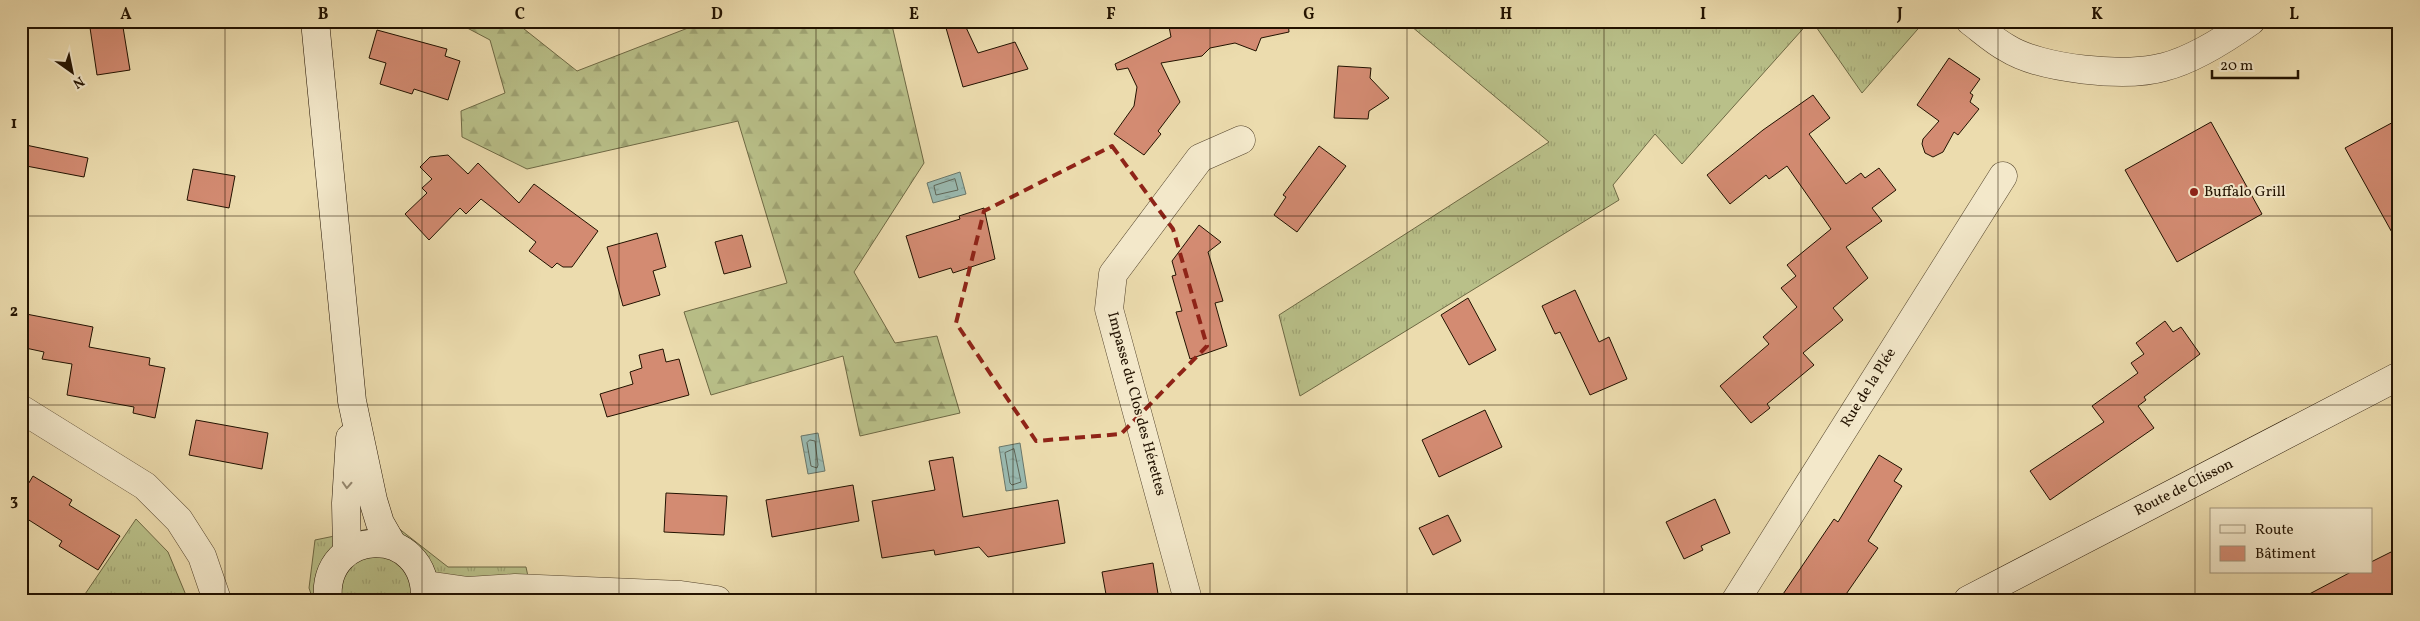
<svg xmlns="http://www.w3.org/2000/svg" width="2420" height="621" viewBox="0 0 2420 621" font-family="Vollkorn,serif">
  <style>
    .grass { fill: url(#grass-tufts); stroke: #6e6944 }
    .forest { fill: url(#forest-firs); stroke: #6e6944 }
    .water { fill: url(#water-ripples); stroke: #6a776a }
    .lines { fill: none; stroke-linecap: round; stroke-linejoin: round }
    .shore { stroke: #5e6658; stroke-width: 1 }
    .building { fill: #d38b72; stroke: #221200 }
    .street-casing { stroke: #54442c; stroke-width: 29 }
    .secondary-casing { stroke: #221200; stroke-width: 29 }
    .street { stroke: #f3e8ca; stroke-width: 28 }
    .secondary { stroke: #f3e8ca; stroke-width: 28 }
    .oneway { stroke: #95886f }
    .marked { fill: none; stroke: #8f2418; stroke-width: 4; stroke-dasharray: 10 6; stroke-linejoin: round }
    .grid { fill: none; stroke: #221200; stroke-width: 1; stroke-opacity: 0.55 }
    .poi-dot { fill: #8f2418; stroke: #f3e8ca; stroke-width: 2 }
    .labels { text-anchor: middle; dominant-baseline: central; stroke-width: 4; stroke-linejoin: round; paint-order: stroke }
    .poi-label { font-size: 15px; fill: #221200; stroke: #f3e8ca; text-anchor: start }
    .street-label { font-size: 15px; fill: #221200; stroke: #f3e8ca }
    .neatline { fill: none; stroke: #221200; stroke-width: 2 }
    .grid-label { font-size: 16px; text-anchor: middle; font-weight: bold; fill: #221200 }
  </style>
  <defs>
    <pattern id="grass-tufts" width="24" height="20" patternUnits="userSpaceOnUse" patternTransform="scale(1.25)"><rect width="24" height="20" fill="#b9c089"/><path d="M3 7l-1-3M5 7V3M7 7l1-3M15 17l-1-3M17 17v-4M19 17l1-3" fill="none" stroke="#9fa474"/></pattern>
    <pattern id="forest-firs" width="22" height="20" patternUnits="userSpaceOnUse" patternTransform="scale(1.25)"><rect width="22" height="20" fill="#b9c089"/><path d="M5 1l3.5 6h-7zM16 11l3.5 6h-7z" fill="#9fa474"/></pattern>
    <pattern id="water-ripples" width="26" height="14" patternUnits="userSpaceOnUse" patternTransform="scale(1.25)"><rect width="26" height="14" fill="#9abab1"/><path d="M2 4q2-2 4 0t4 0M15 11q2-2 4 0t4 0" fill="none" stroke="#849f96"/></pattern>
  </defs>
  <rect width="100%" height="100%" fill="#ecdcae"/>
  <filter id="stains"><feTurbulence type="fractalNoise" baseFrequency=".004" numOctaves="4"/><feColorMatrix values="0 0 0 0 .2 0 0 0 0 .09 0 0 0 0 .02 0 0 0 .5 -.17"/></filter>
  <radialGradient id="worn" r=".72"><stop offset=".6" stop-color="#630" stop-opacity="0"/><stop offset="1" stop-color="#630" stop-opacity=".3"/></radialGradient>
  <!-- grass -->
  <g class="grass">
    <path d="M1405,21H1810L1682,164L1655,134L1613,185L1619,200L1300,396L1279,315L1549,142Z"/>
    <path d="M1812,21H1922L1924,22L1862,93Z"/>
    <path d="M136,519L168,552L188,600H81Z"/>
    <path d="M393,524L448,567H526L533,600H313L309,588L315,540Z"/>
  </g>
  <!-- forest -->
  <path class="forest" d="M454,21H514L577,71L706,21H891L924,163L854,272L895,343L937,336L960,413L860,436L843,356L711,395L684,312L787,283L738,121L527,169L462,137L461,111L505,93L490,40Z"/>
  <!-- water -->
  <g class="water">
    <path d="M960,172L966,194L933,203L927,183Z"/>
    <path d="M818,433L825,471L808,474L801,436Z"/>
    <path d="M1020,443L1027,488L1006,491L999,447Z"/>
  </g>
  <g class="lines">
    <!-- shore -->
    <g class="shore">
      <path d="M955,179L958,190L936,195L934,186Z"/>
      <path d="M810,440L815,441L818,465L817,468L811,466L807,443Z"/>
      <path d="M1014,449L1021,482L1012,485L1010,483L1005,453Z"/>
    </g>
  </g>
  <!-- building -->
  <g class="building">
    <path d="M89,21H122L130,70L97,75Z"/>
    <path d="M944,21H963L978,53L1015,42L1028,69L963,87Z"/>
    <path d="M1168,21H1288L1289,32L1261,38L1256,51L1235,43L1210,48L1202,56L1161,63L1180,102L1158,131L1161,134L1144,155L1114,134L1134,106L1137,87L1128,68L1117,70L1115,64L1171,37Z"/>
    <path d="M377,30L447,49L445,56L460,61L448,100L414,89L412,94L380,84L386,63L369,58Z"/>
    <path d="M1949,58L1980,79L1970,93L1973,95L1970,102L1979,109L1958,135L1954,132L1943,152L1933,157L1925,153L1922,144L1923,139L1939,121L1917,105Z"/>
    <path d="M1338,66L1371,68L1370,78L1389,98L1369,111L1368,119L1334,118Z"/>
    <path d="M1813,95L1830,118L1809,134L1846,184L1861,173L1865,178L1879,168L1896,190L1872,208L1882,221L1846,247L1868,278L1833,308L1843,320L1803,353L1814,365L1767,404L1770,408L1751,423L1720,386L1769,344L1763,337L1797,307L1781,288L1796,276L1787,265L1831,229L1787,166L1769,179L1766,175L1730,204L1707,175L1763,130Z"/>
    <path d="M2399,119V245L2345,148Z"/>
    <path d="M2211,122L2262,214L2177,262L2125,170Z"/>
    <path d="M21,144L88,158L84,177L21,165Z"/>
    <path d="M1319,146L1346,166L1297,232L1274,215L1286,197L1283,195Z"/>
    <path d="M448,155L468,174L478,163L519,203L534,184L598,231L572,267H563L557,263L552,268L529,251L536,242L481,199L466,214L460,208L429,240L405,214L427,193L422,188L432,179L420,167L430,157Z"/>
    <path d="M193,169L235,176L229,208L187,200Z"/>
    <path d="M984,208L995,259L953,273L951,268L919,278L906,236L960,219L959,216Z"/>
    <path d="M1199,225L1221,242L1208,252L1223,301L1215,303L1227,346L1190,359L1176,312L1182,311L1172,276L1176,275L1172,261Z"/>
    <path d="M657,233L666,267L653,271L660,295L623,306L607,247Z"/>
    <path d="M742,235L751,267L724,274L715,242Z"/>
    <path d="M1575,290L1599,342L1609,337L1627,379L1590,395L1560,332L1555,334L1542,306Z"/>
    <path d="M1468,298L1496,350L1469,365L1441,315Z"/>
    <path d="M21,313L93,327L89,347L150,358L149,365L165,368L155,418L133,413L134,407L67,395L72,364L42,359L44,352L21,347Z"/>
    <path d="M2165,321L2173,332L2181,327L2200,354L2144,397L2146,400L2138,406L2154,428L2050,500L2030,471L2104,422L2092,406L2138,373L2131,363L2144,354L2136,343Z"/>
    <path d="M663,349L666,362L679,359L689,395L607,417L600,394L633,384L630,372L642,368L639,355Z"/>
    <path d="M1485,410L1502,447L1439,477L1422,440Z"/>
    <path d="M196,420L268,433L262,469L189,455Z"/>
    <path d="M1879,455L1902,469L1894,481L1902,486L1868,541L1878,548L1842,600H1779L1834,519L1838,522Z"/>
    <path d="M953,457L963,517L1058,500L1065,543L988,557L979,547L935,555L934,550L882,558L872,501L935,490L929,461Z"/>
    <path d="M33,476L72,500L69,505L120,536L98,570L59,546L62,541L21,515V496Z"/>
    <path d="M853,485L859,521L772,537L766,500Z"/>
    <path d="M666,493L727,496L724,535L664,532Z"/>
    <path d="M1715,499L1730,533L1701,546L1703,550L1684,559L1666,522Z"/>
    <path d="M1448,515L1461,541L1433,555L1419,528Z"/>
    <path d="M2399,548V600H2298L2351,572H2371V562Z"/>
    <path d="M1153,563L1159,600H1107L1102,572Z"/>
  </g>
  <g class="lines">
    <defs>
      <g id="street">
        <path d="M1970,21C1982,30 1994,41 2007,48C2040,69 2126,78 2164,67C2192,60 2227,38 2251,21"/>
        <path d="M21,409L145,486L179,520L202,556L217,600"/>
        <path d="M426,585L468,591L515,588L681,595L717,600"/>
        <path d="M1188,600L1109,309L1113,274L1200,158L1241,140"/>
        <path d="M1736,600L2003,176"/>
      </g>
      <g id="secondary">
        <path d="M315,21L352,401L373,500L380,523L392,544"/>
        <path d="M347,552L346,503L350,438"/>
        <path d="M328,600C321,527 428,522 425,600"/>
        <path d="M1968,600L2399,376"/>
      </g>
    </defs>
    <!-- street casing -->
    <use href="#street" class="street-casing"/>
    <!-- secondary casing -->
    <use href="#secondary" class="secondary-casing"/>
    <!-- street -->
    <use href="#street" class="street"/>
    <!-- secondary -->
    <use href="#secondary" class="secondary"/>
  </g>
  <!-- one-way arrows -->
  <defs><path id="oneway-chevron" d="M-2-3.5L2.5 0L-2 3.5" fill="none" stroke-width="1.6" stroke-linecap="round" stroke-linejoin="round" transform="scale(1.25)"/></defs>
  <use class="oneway" href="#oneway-chevron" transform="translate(347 485) rotate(93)"/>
  <!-- marked area -->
  <path class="marked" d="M1112,146L1173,229L1207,346L1121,434L1036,441L956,323L984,211Z"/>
  <!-- grid -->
  <path class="grid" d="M225,21V600M422,21V600M619,21V600M816,21V600M1013,21V600M1210,21V600M1407,21V600M1604,21V600M1801,21V600M1998,21V600M2195,21V600M21,216H2399M21,405H2399"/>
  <!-- markers -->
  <circle class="poi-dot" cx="2194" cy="192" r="5"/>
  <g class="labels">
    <!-- poi labels -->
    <g class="poi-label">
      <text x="2204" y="192">Buffalo Grill</text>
    </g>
    <!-- street labels -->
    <g class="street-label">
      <text transform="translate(1869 388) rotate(-58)">Rue de la Plée</text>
      <text transform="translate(1136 404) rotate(75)">Impasse du Clos des Hérettes</text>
      <text transform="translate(2184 488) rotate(-27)">Route de Clisson</text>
    </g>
  </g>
  <!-- margin -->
  <rect width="2420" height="621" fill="none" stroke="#ecdcae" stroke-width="55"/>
  <!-- legend -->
  <rect x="2210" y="508" width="162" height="65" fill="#f3e8ca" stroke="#9f9279"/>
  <rect x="2220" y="525" width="25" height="8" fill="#f3e8ca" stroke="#9f9279"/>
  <text x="2255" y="534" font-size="15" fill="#221200">Route</text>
  <rect x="2220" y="546" width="25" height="15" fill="#d38b72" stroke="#9f9279"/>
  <text x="2255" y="558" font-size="15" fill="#221200">Bâtiment</text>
  <!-- north arrow -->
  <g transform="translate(72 72) rotate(147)" stroke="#f3e8ca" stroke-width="4" paint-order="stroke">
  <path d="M0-4L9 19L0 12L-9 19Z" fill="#221200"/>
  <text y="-8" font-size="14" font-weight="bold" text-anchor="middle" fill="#221200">N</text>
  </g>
  <!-- scale -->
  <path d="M2212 70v8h86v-8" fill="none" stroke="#221200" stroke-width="2.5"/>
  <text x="2220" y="70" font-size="15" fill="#221200" stroke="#f3e8ca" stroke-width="4" paint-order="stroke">20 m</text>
  <rect x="28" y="28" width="2364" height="566" class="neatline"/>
  <g class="grid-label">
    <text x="126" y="19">A</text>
    <text x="323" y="19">B</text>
    <text x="520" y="19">C</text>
    <text x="717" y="19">D</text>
    <text x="914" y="19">E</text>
    <text x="1111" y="19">F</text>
    <text x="1309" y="19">G</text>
    <text x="1506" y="19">H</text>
    <text x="1703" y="19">I</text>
    <text x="1900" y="19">J</text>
    <text x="2097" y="19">K</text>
    <text x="2294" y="19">L</text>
    <text x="14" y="128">1</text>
    <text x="14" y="316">2</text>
    <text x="14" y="505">3</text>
  </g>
  <rect width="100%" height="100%" filter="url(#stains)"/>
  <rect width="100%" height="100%" fill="url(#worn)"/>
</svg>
